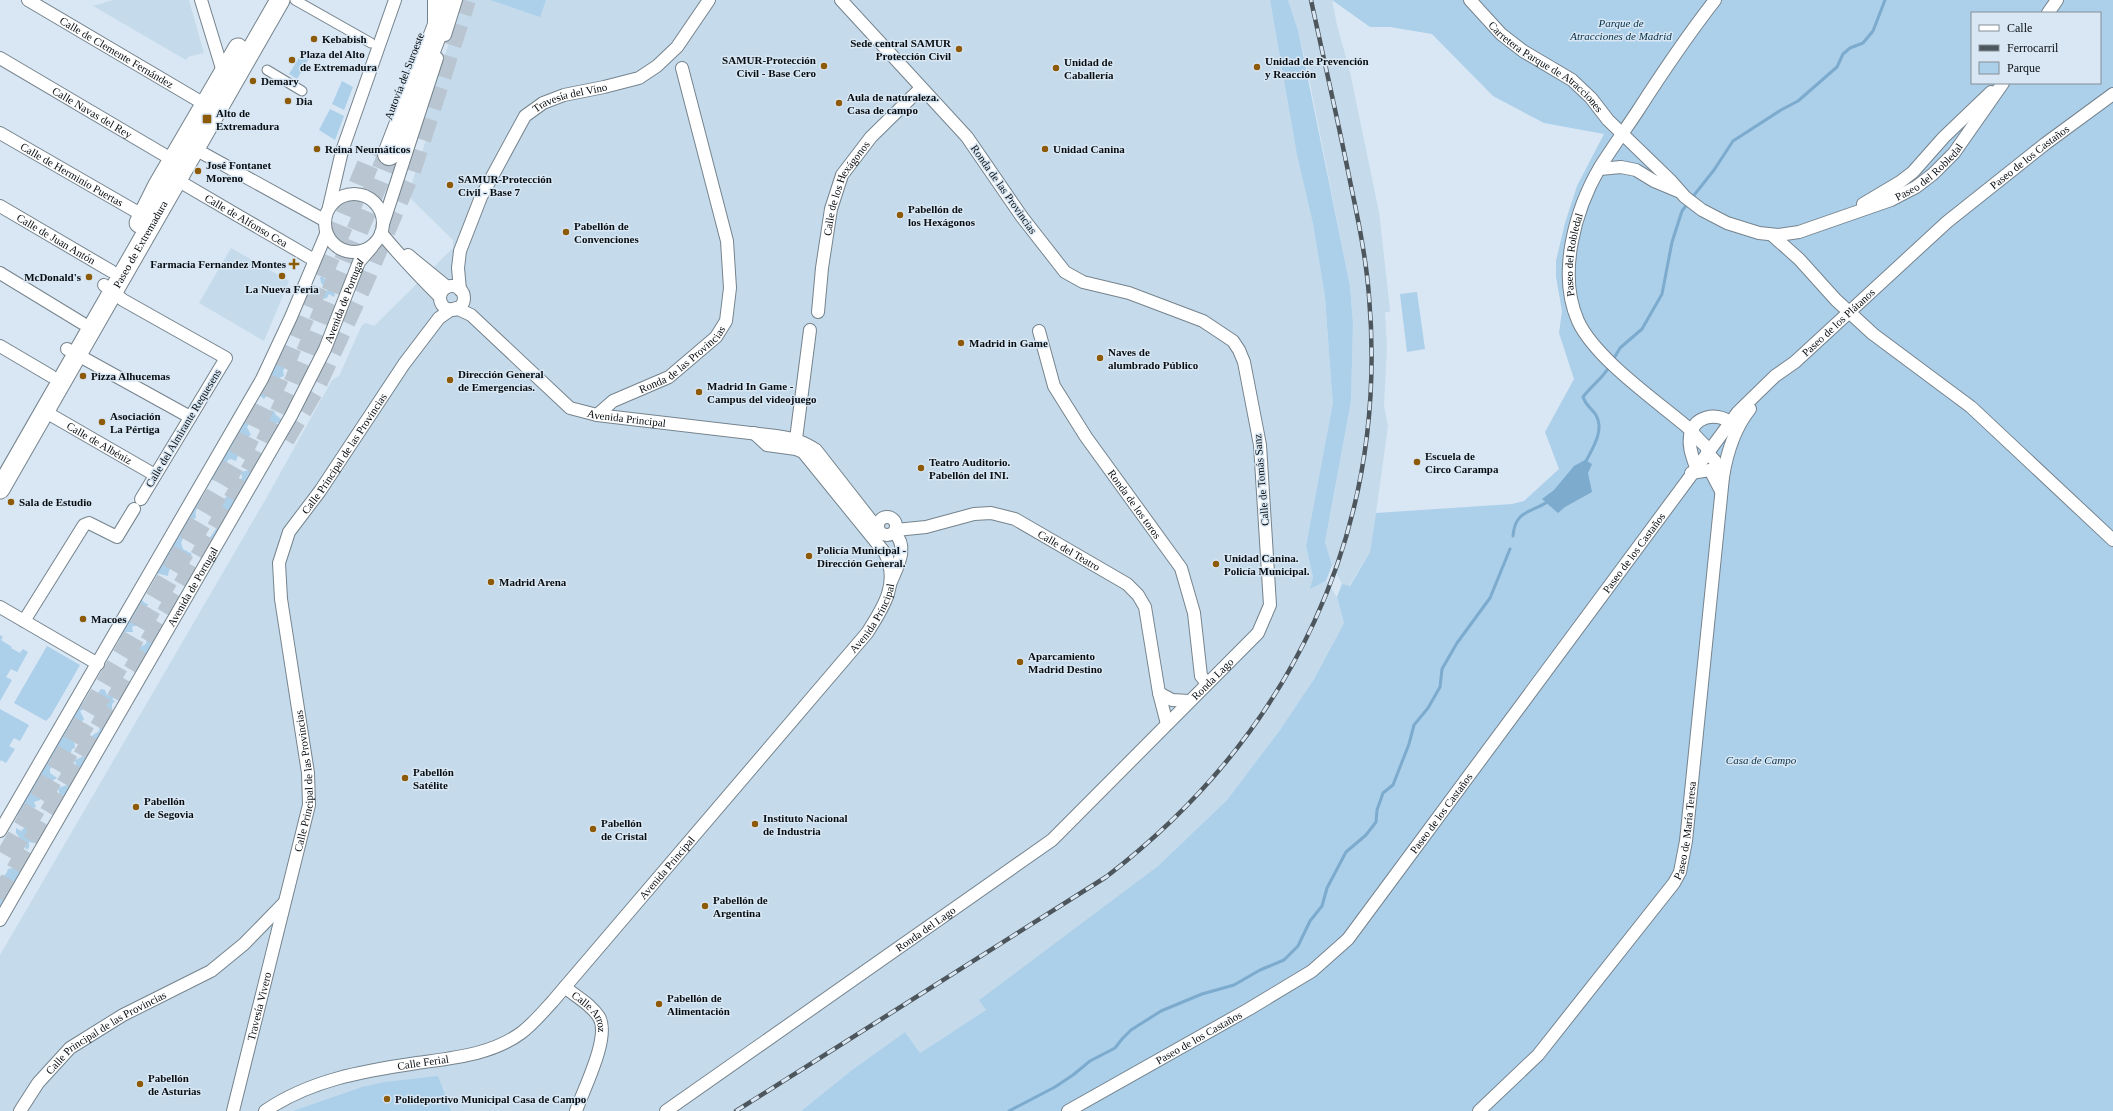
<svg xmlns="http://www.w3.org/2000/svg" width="2113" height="1111" viewBox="0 0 2113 1111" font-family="Georgia,serif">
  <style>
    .built { fill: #c5dbeb }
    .green { fill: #accfea; fill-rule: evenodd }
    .water { fill: #7cabce }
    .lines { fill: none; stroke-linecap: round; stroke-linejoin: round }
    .stream { stroke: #7cabce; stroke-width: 3 }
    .motorway-tunnel { stroke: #b9c6d1; stroke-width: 22; stroke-dasharray: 22 11; stroke-linecap: butt }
    .pedestrian-casing { stroke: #75838d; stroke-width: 11 }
    .minor-casing { stroke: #75838d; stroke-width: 14 }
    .primary-casing { stroke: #75838d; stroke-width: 21 }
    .motorway-casing { stroke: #75838d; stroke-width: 24 }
    .pedestrian { stroke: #fff; stroke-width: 9 }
    .minor { stroke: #fff; stroke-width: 12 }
    .primary { stroke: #fff; stroke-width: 19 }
    .motorway { stroke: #fff; stroke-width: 22 }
    .rail-casing { stroke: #4e565d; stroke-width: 4.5 }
    .rail { stroke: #d8e7f3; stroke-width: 3; stroke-dasharray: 9; stroke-linecap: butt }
    .poi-dot { fill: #8d5a07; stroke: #d8e7f3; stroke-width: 1.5 }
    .labels { text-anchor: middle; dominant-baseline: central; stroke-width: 3; stroke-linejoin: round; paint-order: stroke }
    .park-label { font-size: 11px; font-style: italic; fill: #062e46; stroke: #d8e7f3 }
    .poi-label { font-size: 11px; font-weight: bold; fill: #070c10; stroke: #d8e7f3; text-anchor: start }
    .street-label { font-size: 11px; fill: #070c10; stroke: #d8e7f3 }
  </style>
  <rect width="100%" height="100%" fill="#d8e7f3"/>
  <!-- built -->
  <g class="built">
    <path d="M113,0H189L204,53L188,57L186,60L93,6Z"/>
    <path d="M463,0H1270L1297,155L1313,224L1325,297L1332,394L1333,402L1306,546L1313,577L1311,588L1326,581L1337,597L1344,623L1314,679L1280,730L1227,800L1158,866L980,999L986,1010L920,1053L905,1032L852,1070L801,1111H0V955L267,497L332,380L339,376L362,325L366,323L374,326L453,248V240L411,199L409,192L428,134L420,131Z"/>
    <path d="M1288,0H1332L1337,25L1350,72L1379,212L1389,300L1390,312H1385L1387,347L1384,406L1388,426L1376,513L1370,552L1349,586L1342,584L1332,565L1325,542L1351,401L1353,323L1350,286L1308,73L1298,30Z"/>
    <path d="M231,248L289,281L264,341L199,303Z"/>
  </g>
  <!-- green -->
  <g class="green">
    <path d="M490,0H546L540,17Z"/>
    <path d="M1270,0H1288L1298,30L1350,286L1353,323L1351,401L1325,542L1332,565L1326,581L1310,589L1313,577L1306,546L1333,402L1332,394L1325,297L1313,224L1297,155Z"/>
    <path d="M1332,0H2113V1111H801L852,1070L905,1032L920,1053L986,1010L979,1000L1158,866L1227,800L1280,730L1314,679L1344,623L1337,597L1342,584L1350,586L1370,552L1376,513L1512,504L1524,501L1559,469L1545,432L1574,379L1559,333L1562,311L1556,277V261L1565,223L1577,186L1604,134L1544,123L1493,96L1432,34L1390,27H1370ZM1972,13H2100V83H1972Z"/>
    <path d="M303,51L311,55L297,79L289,74Z"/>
    <path d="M342,81L353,87L344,110L332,104Z"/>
    <path d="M330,109L344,116L335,140L319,130Z"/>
    <path d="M337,273L338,277L333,283L340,285L341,289L334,291L335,295L334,297L329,294L327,298L323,299L322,294L328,290L321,283L320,277H323L329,283L334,274Z"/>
    <path d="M1417,292L1425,349L1407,352L1400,294Z"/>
    <path d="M277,361L279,366L285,367L283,371L284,376L279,378L280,386L276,393H269L264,399L259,395Z"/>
    <path d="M269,410L274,411L276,415L281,419V422L274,424L275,430L273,433L267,426L260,432L259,427L263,422L259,416L262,414L265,416Z"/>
    <path d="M244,420L249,424L247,427L251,435L246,438L247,452L238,455L236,461L230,459L228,460L226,464L228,471L221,473L216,481L210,479Z"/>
    <path d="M253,459L261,460L212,544L208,540L216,529L212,520C217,518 221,515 222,509L218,505L227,496L229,498L236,496L237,492L233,483L238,482L242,478L241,472L250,470Z"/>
    <path d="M200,496L205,503C198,506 194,510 196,518C186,520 186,529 188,537L183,538L181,543L183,549L192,554L185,565L183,563C174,563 169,566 168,576L156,573Z"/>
    <path d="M141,599L145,603L148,604L146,609L152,619L142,626H133L132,628L133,632H126L120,639H117Z"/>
    <path d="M157,627L164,628L138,674L132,670L133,664L127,652L133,647L135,643L140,647L146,644L147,636L149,637L155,634Z"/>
    <path d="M0,635L3,637L1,640L12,647L11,648L20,653L23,649L28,652L17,672L11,669L6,677L12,680L0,701Z"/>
    <path d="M47,646L80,665L50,717L46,721L14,703Z"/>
    <path d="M101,689L105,690L107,695L112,694L114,698L112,699L115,701L112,704V709H110L104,706L99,712L96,709L100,705L96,702L100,699L97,694Z"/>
    <path d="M82,702L87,708L80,711L84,719L80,724L81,733L74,738L75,748L72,749L70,755L65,754L61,757L59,763L56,762L50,769V773L57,778L52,781L49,791L46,789H40V800L34,802L36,807L29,809L24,816L16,815Z"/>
    <path d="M0,709L29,725L20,741L14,738L9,746L15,749L6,763L1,760L0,762Z"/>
    <path d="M100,724L107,726L61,806L56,803L60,795L58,788L67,785L72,778L69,773L76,766L75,760L82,757L84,753L89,752L91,744L89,738L99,731Z"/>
    <path d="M26,826L34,829L32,834L38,839L34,843L29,842V847L27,850L22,842L13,847V841L19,837L16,833V828L21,831Z"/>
    <path d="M22,855L31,857L0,911V878L6,874L8,869L17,867V861L21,860Z"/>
    <path d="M438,1076L451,1111H293L362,1087L385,1082Z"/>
  </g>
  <!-- water -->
  <path class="water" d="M1585,460L1592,464L1588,473L1592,492L1565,507L1558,513L1542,499L1554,490L1574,466Z"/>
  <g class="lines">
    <!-- stream -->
    <g class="stream">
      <path d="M1691,199L1714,170L1733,141L1781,110L1798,101L1837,67L1843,54L1850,48L1863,43L1873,31L1885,0"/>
      <path d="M1613,360L1620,348L1642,329L1662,294L1672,242L1682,211L1688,203"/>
      <path d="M1585,463C1592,449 1605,431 1596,415C1592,408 1587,408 1583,397C1591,386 1602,379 1609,367"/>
      <path d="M1513,536C1515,510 1531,513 1549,501"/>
      <path d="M1009,1111L1055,1087L1073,1075L1090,1061L1115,1048L1122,1039L1131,1030L1161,1011L1202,994L1234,985L1260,970L1284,960L1298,946L1310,921L1322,906L1327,888L1346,852L1366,835L1376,822L1377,810L1383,793L1393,785L1409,744L1414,725L1428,708L1440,687L1442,669L1457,643L1490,598L1510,549"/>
    </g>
    <!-- motorway-tunnel -->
    <g class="motorway-tunnel">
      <path d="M284,439L314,388L361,286L410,171L465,0"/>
      <path d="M7,856L244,447L276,382L374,150"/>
      <path d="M0,899L260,456L292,389L389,154"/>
    </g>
    <defs>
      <g id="pedestrian">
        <path d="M295,0L371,43"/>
        <path d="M267,70L302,91"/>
      </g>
      <g id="minor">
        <path id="s1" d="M28,0L206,105"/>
        <path d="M201,0L224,75"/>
        <path id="s2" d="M1470,0L1501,34L1523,51L1572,80L1591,98L1608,120L1670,180L1685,197L1702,210L1727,223L1759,233L1778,235L1799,232L1891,200L1916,187L1933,174L1954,153L2003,83"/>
        <path d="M2048,13L2057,0"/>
        <path d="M445,35L456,0"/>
        <path id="s3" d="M0,58L178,163"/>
        <path id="s4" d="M0,133L144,216"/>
        <path d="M195,149L324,220"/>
        <path d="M1600,169L1621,167L1636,170L1654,181L1678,191"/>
        <path id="s5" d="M172,177L314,260"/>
        <circle cx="354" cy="223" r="29"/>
        <path d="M1863,204L1900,182L1913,172L1944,137L1991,92"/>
        <path id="s6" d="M0,206L111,271"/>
        <path d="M329,207L342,151L395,0"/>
        <path d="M383,224L437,58"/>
        <path d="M381,233C400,256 419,276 440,297"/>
        <path d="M1772,235L1799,259L1836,300L1873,334L1971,407L2113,540"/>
        <path d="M408,255L447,287"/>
        <path d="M0,273L82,323"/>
        <path d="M104,285L123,300L226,358L141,499"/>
        <circle cx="452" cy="298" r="12"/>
        <path id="s7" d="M460,290L458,268L460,251L481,197L525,116L543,103L564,95L604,87L639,78L657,66L677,47L709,0"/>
        <path id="s8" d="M456,308L471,315L570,408L597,415L776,436C791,438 803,441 816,450L877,528"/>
        <path id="s9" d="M818,312L822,268L831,209L842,175L871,137L921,88"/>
        <path id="s10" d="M1039,331L1054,386L1086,437L1181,568L1194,613L1201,676L1207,683"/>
        <path d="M0,346L51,376"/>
        <path d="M67,349L190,417"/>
        <path id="s11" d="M44,411L155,475"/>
        <path id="s12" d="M597,415L613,401L669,377L716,337L726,321L730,288L727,241L682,68"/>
        <path d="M796,439L810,330"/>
        <path id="s13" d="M1709,449C1700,442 1694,433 1686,426C1654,399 1595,358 1578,321C1557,274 1575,210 1600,167C1612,148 1625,130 1637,112C1662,73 1687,36 1715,0"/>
        <path d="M1707,452L1715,461L1723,477"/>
        <path d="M1696,468C1693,458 1688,447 1690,436C1694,416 1715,412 1730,422"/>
        <path d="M1691,473L1710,470L1721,491"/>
        <circle cx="887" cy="526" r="9"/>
        <path id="s14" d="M896,530L926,527L974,514L991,513L1015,519L1127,584L1138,595L1145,607L1159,693L1167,724"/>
        <path d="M891,582C898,565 909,547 894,532"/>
        <path d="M0,607L98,664"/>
        <path d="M24,621L84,525L89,523L117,537L134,509"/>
        <path d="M1159,693L1172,700L1189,701"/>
        <path d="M0,831L262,379L291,317L326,234"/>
        <path id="s15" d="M0,920L291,416L325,349L359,262L372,247"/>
        <path id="s16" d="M565,987C576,997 591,1004 599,1017C611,1037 583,1090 576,1111"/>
        <path id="s17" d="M20,1111L38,1083L70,1048L123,1015L211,971L244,944L284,903"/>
        <path id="s18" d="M233,1111L309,805L308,773L281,599L279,563L289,532L320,491L404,364L439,318L452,309"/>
        <path id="s19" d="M265,1111C310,1080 363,1071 417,1063C452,1058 491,1055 521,1033C533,1024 543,1012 553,1001L867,633C883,608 900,583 885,553L803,452L796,449L767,445L754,433"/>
        <path id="s20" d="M666,1111L1052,840L1258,633L1270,605L1260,445L1244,362L1239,350L1233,341L1203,321L1129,293L1083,282L1065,272L1022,217L967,137L841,0"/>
        <path id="s21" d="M1068,1111L1249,1009L1312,971L1348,939L1738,412L1775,376L1795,362L1947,222L2045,144L2113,94"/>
        <path id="s22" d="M1479,1111L1538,1055L1674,883L1680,872L1686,841L1723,477C1727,452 1734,429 1750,409"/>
      </g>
      <g id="primary">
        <path d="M139,223L158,185L238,48"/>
        <path id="s23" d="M0,489L280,0"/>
      </g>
      <path id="motorway" d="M389,154L439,25V0"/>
    </defs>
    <!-- pedestrian casing -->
    <use href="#pedestrian" class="pedestrian-casing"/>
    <!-- minor casing -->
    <use href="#minor" class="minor-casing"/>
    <!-- primary casing -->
    <use href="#primary" class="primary-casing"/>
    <!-- motorway casing -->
    <use href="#motorway" class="motorway-casing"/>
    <!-- pedestrian -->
    <use href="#pedestrian" class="pedestrian"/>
    <!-- minor -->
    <use href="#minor" class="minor"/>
    <!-- primary -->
    <use href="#primary" class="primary"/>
    <!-- motorway -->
    <use href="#motorway" class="motorway"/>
    <defs>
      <path id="rail" d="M736,1111L1106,877C1291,735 1389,531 1369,296C1366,257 1358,219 1350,181C1338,121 1324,60 1311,0"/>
    </defs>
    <!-- rail casing -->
    <use href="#rail" class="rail-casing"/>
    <!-- rail -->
    <use href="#rail" class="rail"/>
  </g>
  <!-- markers -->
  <g class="poi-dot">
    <circle cx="314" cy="39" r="4"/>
    <circle cx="959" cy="49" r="4"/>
    <circle cx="292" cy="60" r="4"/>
    <circle cx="824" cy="66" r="4"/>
    <circle cx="1257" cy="67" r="4"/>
    <circle cx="1056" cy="68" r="4"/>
    <circle cx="253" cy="81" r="4"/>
    <circle cx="288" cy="101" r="4"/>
    <circle cx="839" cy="103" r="4"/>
    <rect x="202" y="114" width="10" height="10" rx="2"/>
    <circle cx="317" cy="149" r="4"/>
    <circle cx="1045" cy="149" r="4"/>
    <circle cx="198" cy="171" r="4"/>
    <circle cx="450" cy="185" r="4"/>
    <circle cx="900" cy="215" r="4"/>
    <circle cx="566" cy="232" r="4"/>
    <path d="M292 258h4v4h4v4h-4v4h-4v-4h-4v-4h4z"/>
    <circle cx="282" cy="276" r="4"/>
    <circle cx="89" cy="277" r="4"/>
    <circle cx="961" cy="343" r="4"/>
    <circle cx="1100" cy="358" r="4"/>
    <circle cx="83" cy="376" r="4"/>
    <circle cx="450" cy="380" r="4"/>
    <circle cx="699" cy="392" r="4"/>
    <circle cx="102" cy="422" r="4"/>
    <circle cx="1417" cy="462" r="4"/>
    <circle cx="921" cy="468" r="4"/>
    <circle cx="11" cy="502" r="4"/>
    <circle cx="809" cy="556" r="4"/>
    <circle cx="1216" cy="564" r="4"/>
    <circle cx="491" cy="582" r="4"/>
    <circle cx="83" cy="619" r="4"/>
    <circle cx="1020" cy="662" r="4"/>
    <circle cx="405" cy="778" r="4"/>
    <circle cx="136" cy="807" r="4"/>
    <circle cx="755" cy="824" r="4"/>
    <circle cx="593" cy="829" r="4"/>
    <circle cx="705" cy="906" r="4"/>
    <circle cx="659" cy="1004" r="4"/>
    <circle cx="140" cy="1084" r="4"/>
    <circle cx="387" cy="1099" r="4"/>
  </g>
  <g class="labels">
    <!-- park labels -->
    <g class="park-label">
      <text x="1621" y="23">Parque de<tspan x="1621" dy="13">Atracciones de Madrid</tspan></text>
      <text x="1761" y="760">Casa de Campo</text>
    </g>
    <!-- poi labels -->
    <g class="poi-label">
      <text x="322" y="39">Kebabish</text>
      <text x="951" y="43" text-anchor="end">Sede central SAMUR<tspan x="951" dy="13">Protección Civil</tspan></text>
      <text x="300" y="54">Plaza del Alto<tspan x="300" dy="13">de Extremadura</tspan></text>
      <text x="816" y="60" text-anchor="end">SAMUR-Protección<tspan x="816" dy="13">Civil - Base Cero</tspan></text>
      <text x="1265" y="61">Unidad de Prevención<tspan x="1265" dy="13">y Reacción</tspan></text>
      <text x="1064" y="62">Unidad de<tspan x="1064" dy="13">Caballería</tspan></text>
      <text x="261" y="81">Demary</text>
      <text x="847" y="97">Aula de naturaleza.<tspan x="847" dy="13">Casa de campo</tspan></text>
      <text x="296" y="101">Dia</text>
      <text x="216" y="113">Alto de<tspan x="216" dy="13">Extremadura</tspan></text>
      <text x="325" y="149">Reina Neumáticos</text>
      <text x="1053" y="149">Unidad Canina</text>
      <text x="206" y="165">José Fontanet<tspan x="206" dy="13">Moreno</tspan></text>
      <text x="458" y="179">SAMUR-Protección<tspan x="458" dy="13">Civil - Base 7</tspan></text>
      <text x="908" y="209">Pabellón de<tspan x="908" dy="13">los Hexágonos</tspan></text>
      <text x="574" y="226">Pabellón de<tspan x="574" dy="13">Convenciones</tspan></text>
      <text x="286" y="264" text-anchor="end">Farmacia Fernandez Montes</text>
      <text x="81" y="277" text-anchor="end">McDonald's</text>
      <text x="282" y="289" text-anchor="middle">La Nueva Feria</text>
      <text x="969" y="343">Madrid in Game</text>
      <text x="1108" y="352">Naves de<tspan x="1108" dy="13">alumbrado Público</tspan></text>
      <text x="458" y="374">Dirección General<tspan x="458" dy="13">de Emergencias.</tspan></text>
      <text x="91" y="376">Pizza Alhucemas</text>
      <text x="707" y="386">Madrid In Game -<tspan x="707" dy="13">Campus del videojuego</tspan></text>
      <text x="110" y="416">Asociación<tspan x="110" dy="13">La Pértiga</tspan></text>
      <text x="1425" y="456">Escuela de<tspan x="1425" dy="13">Circo Carampa</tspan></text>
      <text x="929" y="462">Teatro Auditorio.<tspan x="929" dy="13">Pabellón del INI.</tspan></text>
      <text x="19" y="502">Sala de Estudio</text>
      <text x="817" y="550">Policía Municipal -<tspan x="817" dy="13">Dirección General.</tspan></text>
      <text x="1224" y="558">Unidad Canina.<tspan x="1224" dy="13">Policía Municipal.</tspan></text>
      <text x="499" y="582">Madrid Arena</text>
      <text x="91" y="619">Macoes</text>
      <text x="1028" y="656">Aparcamiento<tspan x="1028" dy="13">Madrid Destino</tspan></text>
      <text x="413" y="772">Pabellón<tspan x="413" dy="13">Satélite</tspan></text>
      <text x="144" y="801">Pabellón<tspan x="144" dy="13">de Segovia</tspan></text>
      <text x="763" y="818">Instituto Nacional<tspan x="763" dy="13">de Industria</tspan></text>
      <text x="601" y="823">Pabellón<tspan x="601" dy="13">de Cristal</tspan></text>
      <text x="713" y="900">Pabellón de<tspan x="713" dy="13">Argentina</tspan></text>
      <text x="667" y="998">Pabellón de<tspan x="667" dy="13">Alimentación</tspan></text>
      <text x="148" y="1078">Pabellón<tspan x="148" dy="13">de Asturias</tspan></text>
      <text x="395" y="1099">Polideportivo Municipal Casa de Campo</text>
    </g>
    <!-- street labels -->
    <g class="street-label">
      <text stroke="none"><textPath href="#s1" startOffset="103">Calle de Clemente Fernández</textPath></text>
      <text stroke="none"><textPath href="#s2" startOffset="102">Carretera Parque de Atracciones</textPath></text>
      <text transform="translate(404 76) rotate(-69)">Autovía del Suroeste</text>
      <text stroke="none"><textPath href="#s7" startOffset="239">Travesía del Vino</textPath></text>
      <text stroke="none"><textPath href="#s3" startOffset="107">Calle Navas del Rey</textPath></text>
      <text stroke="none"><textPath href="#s21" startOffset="1373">Paseo de los Castaños</textPath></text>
      <text stroke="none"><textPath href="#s2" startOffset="562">Paseo del Robledal</textPath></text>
      <text stroke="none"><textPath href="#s4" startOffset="83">Calle de Herminio Puertas</textPath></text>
      <text stroke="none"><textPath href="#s9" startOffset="129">Calle de los Hexágonos</textPath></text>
      <text transform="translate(1004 189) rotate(55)">Ronda de las Provincias</text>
      <text stroke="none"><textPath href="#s5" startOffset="86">Calle de Alfonso Cea</textPath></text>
      <text stroke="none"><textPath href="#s6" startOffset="65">Calle de Juan Antón</textPath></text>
      <text stroke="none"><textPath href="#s23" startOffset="282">Paseo de Extremadura</textPath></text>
      <text stroke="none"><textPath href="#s13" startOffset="252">Paseo del Robledal</textPath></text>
      <text stroke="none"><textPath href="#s15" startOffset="709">Avenida de Portugal</textPath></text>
      <text stroke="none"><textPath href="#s21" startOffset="1120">Paseo de los Plátanos</textPath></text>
      <text stroke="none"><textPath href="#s12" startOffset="103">Ronda de las Provincias</textPath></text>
      <text stroke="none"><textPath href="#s8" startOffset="210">Avenida Principal</textPath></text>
      <text transform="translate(183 428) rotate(-59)">Calle del Almirante Requesens</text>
      <text stroke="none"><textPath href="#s11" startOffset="64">Calle de Albéniz</textPath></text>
      <text stroke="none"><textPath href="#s18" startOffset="688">Calle Principal de las Provincias</textPath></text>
      <text transform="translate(1261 480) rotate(-95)">Calle de Tomás Sanz</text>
      <text stroke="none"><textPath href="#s10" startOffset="200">Ronda de los toros</textPath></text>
      <text stroke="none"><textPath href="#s14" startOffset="184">Calle del Teatro</textPath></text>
      <text stroke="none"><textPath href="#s21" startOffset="810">Paseo de los Castaños</textPath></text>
      <text stroke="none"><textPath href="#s15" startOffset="385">Avenida de Portugal</textPath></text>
      <text stroke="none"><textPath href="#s19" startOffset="815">Avenida Principal</textPath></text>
      <text stroke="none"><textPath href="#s20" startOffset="699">Ronda Lago</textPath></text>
      <text stroke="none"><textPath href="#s18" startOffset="339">Calle Principal de las Provincias</textPath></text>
      <text stroke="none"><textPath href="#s21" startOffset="486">Paseo de los Castaños</textPath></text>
      <text stroke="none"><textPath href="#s22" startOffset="355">Paseo de María Teresa</textPath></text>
      <text stroke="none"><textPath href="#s19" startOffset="491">Avenida Principal</textPath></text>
      <text stroke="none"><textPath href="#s20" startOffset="317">Ronda del Lago</textPath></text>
      <text stroke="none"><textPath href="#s18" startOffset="108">Travesía Vivero</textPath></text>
      <text stroke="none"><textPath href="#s16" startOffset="36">Calle Arroz</textPath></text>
      <text stroke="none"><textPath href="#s17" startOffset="119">Calle Principal de las Provincias</textPath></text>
      <text stroke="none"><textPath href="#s21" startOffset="150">Paseo de los Castaños</textPath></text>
      <text stroke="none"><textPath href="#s19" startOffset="167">Calle Ferial</textPath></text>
    </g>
  </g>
  <!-- legend -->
  <rect x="1971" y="12" width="130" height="72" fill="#d8e7f3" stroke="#848f98"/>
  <rect x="1979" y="25" width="20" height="6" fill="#ffffff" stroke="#848f98"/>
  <text x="2007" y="32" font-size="12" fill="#070c10">Calle</text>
  <rect x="1979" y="45" width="20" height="6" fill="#4e565d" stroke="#848f98"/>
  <text x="2007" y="52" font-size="12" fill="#070c10">Ferrocarril</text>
  <rect x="1979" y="62" width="20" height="12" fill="#accfea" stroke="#848f98"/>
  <text x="2007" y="72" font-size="12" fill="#070c10">Parque</text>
</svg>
